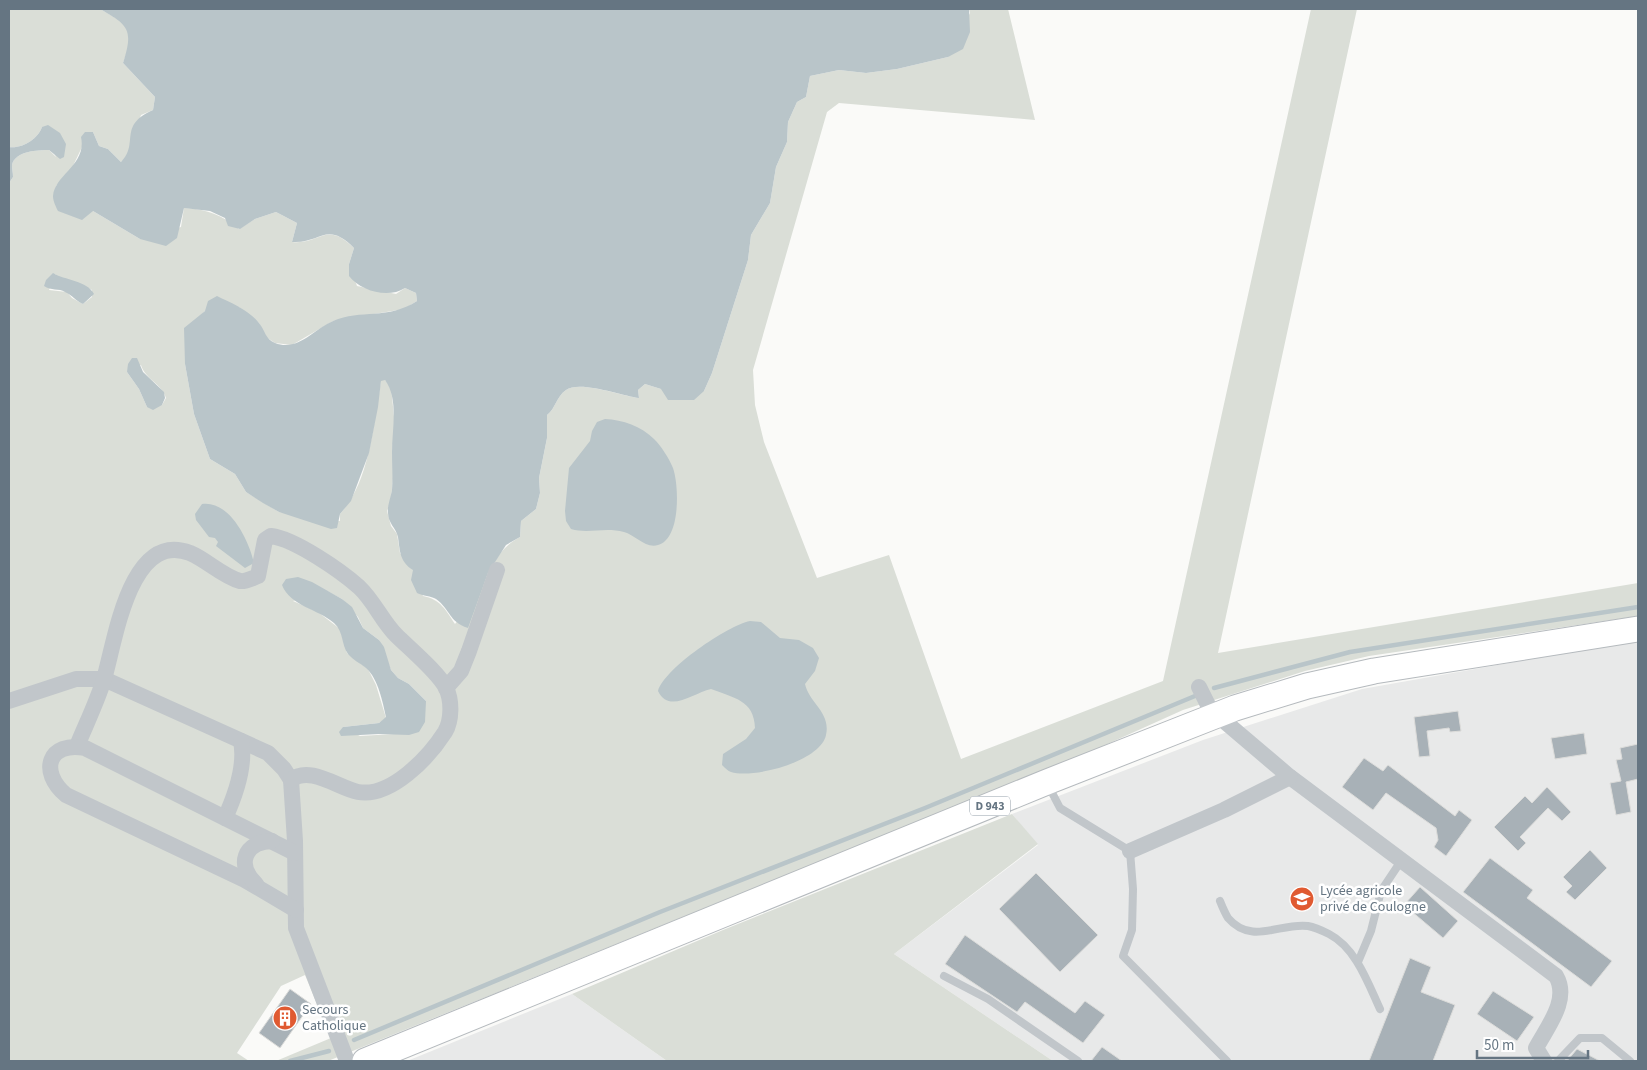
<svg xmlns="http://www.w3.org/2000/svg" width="1647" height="1070" viewBox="0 0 1647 1070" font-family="'Source Sans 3',sans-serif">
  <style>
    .built { fill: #e8e9e9 }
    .green { fill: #daded7; fill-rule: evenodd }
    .water { fill: #b9c5c9 }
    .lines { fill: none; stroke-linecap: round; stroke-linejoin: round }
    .stream { stroke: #b9c5c9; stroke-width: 4.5 }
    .building { fill: #a8b1b7; stroke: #dcdcda }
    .primary-casing { stroke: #b5babe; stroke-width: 27 }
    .service { stroke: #c1c6ca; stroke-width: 8 }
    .minor { stroke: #c1c6ca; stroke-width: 16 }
    .primary { stroke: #fff; stroke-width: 25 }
    .labels { text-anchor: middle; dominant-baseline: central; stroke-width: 5; stroke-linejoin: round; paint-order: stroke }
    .shield { fill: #fff; stroke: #939ea8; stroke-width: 1 }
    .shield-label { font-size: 12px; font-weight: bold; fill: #657582 }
    .poi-label { font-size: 14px; fill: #657582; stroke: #fff; text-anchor: start }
  </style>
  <rect width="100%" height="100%" fill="#fafaf8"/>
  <!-- built -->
  <g class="built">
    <path d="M1638,640V1061H1053L894,954L1038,845L1012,814L1203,740L1362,689Z"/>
    <path d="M572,994L667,1061H407Z"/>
  </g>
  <!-- green -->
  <g class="green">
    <path d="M9,9H100L123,22L129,33V46L123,63L155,97L153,110L141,115L127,157L121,162L108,149L99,146L93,132L83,145L71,170L56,186L93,211L140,239L181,227L184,208C207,209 222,215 239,229L255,219L276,212L297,223L292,242C321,245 325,220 354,248L349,264L357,286L396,294L405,288L416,293L417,301L404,309L333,321L292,345L275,343L266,337L259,323L239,307L205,311L201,315L185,364L194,414L210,459L235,474L246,492L279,512L340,521V514C368,483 372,434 379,394L381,380H385L391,387L395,426L392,452L394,467L391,501L387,511L391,526L397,534L400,553L414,570L423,596C440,599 446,610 455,624C464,613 475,601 481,589C493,567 496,550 520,537L521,521L536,509L540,493L539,478L547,438V415C556,408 556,397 566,390C580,380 621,396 639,398L638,390L645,384L661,389L704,391L712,373L748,260L751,235L770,203L776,167L787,142L788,122L797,102L806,97L810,76L839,70L866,73L897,69L948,57L970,13L969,9H1008L1035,120L839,103L827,112L753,370L755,405L764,442L817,578L889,555L961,759L1163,681L1311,9H1357L1218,653L1638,583V616L1369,656L1305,671L1183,710L1092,751L328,1061H276L331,1038L305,975L281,986L237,1053L249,1061H9V183L13,177C13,173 12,169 12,165C15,151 38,150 49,150L56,157L42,127C38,139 22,149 9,147ZM55,274C61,281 81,283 92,290V297L83,304L72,298L67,292L49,290ZM141,365C145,379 162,384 166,398L162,405L147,407L139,389L127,372ZM327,591L342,599L358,617L363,628L379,640L391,670L398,678L409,684L426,701L394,734L360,736L343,727L379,723L386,718L376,685L368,669L347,653L340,629L318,612L293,601Z"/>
    <path d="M1012,814L1038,844L894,954L1053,1061H667L572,994L723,930Z"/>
  </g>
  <!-- water -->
  <g class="water">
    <path d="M100,9H969L970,32L963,49L948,57L897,69L866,73L839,70L810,76L806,97L797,102L788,122L787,142L776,167L770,203L751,235L748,260L712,373L704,391L694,400H668L661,389L645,384L638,390L639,398C622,396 580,380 566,390C556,397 556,408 547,415V438L539,478L540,493L536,509L521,521L520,537L506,545L488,573L468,628C448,621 451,610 436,599C431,596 423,596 417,593L411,580L413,570C400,562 400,552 398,537C396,528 388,523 388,513C387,506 391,497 392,490C393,477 392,465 392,452C392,429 399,399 385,380L381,381L378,407L369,453L351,501L340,514L337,528L331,529L279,512L263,503L246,492L235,474L210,459L194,414L185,364L184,328L205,311L208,301L217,296C231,303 249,310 259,323C265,330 265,339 275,343C298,352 314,329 333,321C361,309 388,320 417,301L416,293L405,288C388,299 361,291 349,276V264L354,248C326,220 321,244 292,242L297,223L276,212L255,219L240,229L228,226L225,218L210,211L184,208L177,238L166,246L140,239L93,211L82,220L58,211C56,207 53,201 53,196C55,174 87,165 81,137L85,132H93L99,146L108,149L121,162C140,143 117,126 153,110L155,97L123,63C134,29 128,25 100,9Z"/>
    <path d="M48,125L60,133L66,144L64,157L60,159L49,150C38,150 15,151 12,165C12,169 13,173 13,177L9,183V147C22,149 38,139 42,127Z"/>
    <path d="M53,273C64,280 88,281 94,294L83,304C76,301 72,295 65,292C59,288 51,291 44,286L46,280Z"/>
    <path d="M132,358H137L143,372L164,392L165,398L162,405L153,410L147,407L139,389L127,372L128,364Z"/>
    <path d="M605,419C623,420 641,426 654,439C661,446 669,458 673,468C679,485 681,539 658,545C646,549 635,535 624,532C605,527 588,534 571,529L566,521L565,511L569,468L590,441L592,431L597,422Z"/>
    <path d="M202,504C230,500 249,541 254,563L245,568L216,546L218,542L215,538L209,537L196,520L195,514Z"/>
    <path d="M298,577L312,582L342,599L352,607L363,628L379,640L384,647L391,670L398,678L409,684L426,701L425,722L419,732L409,735L379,734L341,736L339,732L343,727L379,723L386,717C383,703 378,678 366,668C360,663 353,660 348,654C341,644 344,632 334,623C318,609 290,606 282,585L286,579Z"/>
    <path d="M750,621L761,622L780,638L799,640L813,648L819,658L815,671L805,684C809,703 831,712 826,735C821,761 754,779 731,772C728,771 725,768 722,765L723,754L746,739L755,728C754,700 734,698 711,689C693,693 669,714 658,691C665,668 727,626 750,621Z"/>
  </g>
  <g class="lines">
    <!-- stream -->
    <g class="stream">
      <path d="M1214,688L1350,652L1638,607"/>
      <path d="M354,1040L660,912L925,808L1195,696"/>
      <path d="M290,1061L329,1051"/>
    </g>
  </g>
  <!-- building -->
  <g class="building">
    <path d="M1458,711L1461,731L1450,732L1449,728L1427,731L1430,756L1419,757L1414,717Z"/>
    <path d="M1584,733L1587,754L1555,759L1551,738Z"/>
    <path d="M1638,744V779L1626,782L1631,812L1616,815L1610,783L1621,781L1616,760L1622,759L1620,748Z"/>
    <path d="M1364,758L1383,771L1388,765L1455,816L1459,810L1472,820L1446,856L1434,847L1438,840L1436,828L1386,793L1373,810L1342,787Z"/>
    <path d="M1547,787L1571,812L1562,821L1548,808L1520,837L1526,843L1518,851L1494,827L1525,796L1532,803Z"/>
    <path d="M1590,850L1607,868L1575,900L1566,892L1572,886L1563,877Z"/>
    <path d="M1490,858L1533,890L1527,898L1612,961L1591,987L1463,892Z"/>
    <path d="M1036,873L1098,935L1060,972L999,909Z"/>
    <path d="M1420,887L1458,921L1443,938L1404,905Z"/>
    <path d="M965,935L1075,1013L1085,1001L1105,1015L1083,1043L1025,1002L1017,1012L945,964Z"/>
    <path d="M1410,958L1431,967L1421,992L1455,1005L1433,1061H1369Z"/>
    <path d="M290,989L311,1004L280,1048L259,1033Z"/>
    <path d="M1493,991L1534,1017L1517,1041L1477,1014Z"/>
    <path d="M1102,1047L1122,1061H1091Z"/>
    <path d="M1577,1049L1600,1061H1567Z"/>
  </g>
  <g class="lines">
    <defs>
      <path id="primary" d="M365,1061L1047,782L1235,708L1307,686L1374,671L1638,629"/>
    </defs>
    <!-- primary casing -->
    <use href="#primary" class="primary-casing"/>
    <!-- service -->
    <g class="service">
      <path d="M1048,785L1060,808L1130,851L1133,889L1132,930L1123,956L1227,1061"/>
      <path d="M1220,901C1222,906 1225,913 1228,918C1252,946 1281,922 1308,926C1314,927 1323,931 1329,934C1356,948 1368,983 1380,1009"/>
      <path d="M1358,962L1371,931L1381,891L1401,861"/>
      <path d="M944,976L988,999L1078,1061"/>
      <path d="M1558,1061L1580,1038H1602L1630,1061"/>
    </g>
    <!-- minor -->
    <g class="minor">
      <path d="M446,688L461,671L469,651L497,570"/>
      <path d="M9,701L76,679H104L268,753L284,769L291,780L295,841L296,928L347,1061"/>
      <path d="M77,746C86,724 97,702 104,679C115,643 129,530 190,553C207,560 222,576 240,581C246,582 252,578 258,576L265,540L271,536C295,539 341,571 359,587C374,601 382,621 396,635C409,648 439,673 446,688C452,700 452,720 445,732C429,757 391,798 358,792C338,788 310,765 291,780"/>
      <path d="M1290,777L1556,976C1570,1000 1547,1027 1536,1048L1544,1061"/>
      <path d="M225,818C235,796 246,765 241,741"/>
      <path d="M1130,851L1224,810L1290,777L1217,715L1208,705L1199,687"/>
      <path d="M295,853L85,748C49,741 38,771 66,795L245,880L296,910"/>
      <path d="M256,884C236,865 244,842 272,841"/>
    </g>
    <!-- primary -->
    <use href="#primary" class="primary"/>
  </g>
  <!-- icons -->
  <defs>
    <symbol id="school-disc" viewBox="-11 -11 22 22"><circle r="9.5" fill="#e05a31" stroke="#fff"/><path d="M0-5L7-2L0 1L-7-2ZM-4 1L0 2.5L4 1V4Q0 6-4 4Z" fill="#fff"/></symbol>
    <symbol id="building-disc" viewBox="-11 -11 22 22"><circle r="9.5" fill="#e05a31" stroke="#fff"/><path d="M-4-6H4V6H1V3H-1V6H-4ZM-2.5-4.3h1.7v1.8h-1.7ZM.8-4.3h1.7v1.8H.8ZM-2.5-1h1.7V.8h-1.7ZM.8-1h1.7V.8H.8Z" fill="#fff"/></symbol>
  </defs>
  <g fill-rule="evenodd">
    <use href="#school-disc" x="1288" y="885" width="28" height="28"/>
    <use href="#building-disc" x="271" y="1004" width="28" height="28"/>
  </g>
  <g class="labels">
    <!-- shield labels -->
    <rect class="shield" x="970" y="796.5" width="40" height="19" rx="4"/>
    <g class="shield-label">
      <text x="990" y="806">D 943</text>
    </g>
    <!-- poi labels -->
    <g class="poi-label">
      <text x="1320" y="891">Lycée agricole<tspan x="1320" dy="16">privé de Coulogne</tspan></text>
      <text x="302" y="1010">Secours<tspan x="302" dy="16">Catholique</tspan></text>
    </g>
  </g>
  <!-- border -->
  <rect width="1647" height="1070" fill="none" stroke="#657582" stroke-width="20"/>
  <!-- scale -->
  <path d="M1477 1050v8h111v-8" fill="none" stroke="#657582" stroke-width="2.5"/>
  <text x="1484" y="1050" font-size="15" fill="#657582" stroke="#ffffff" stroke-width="4" paint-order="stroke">50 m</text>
</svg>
